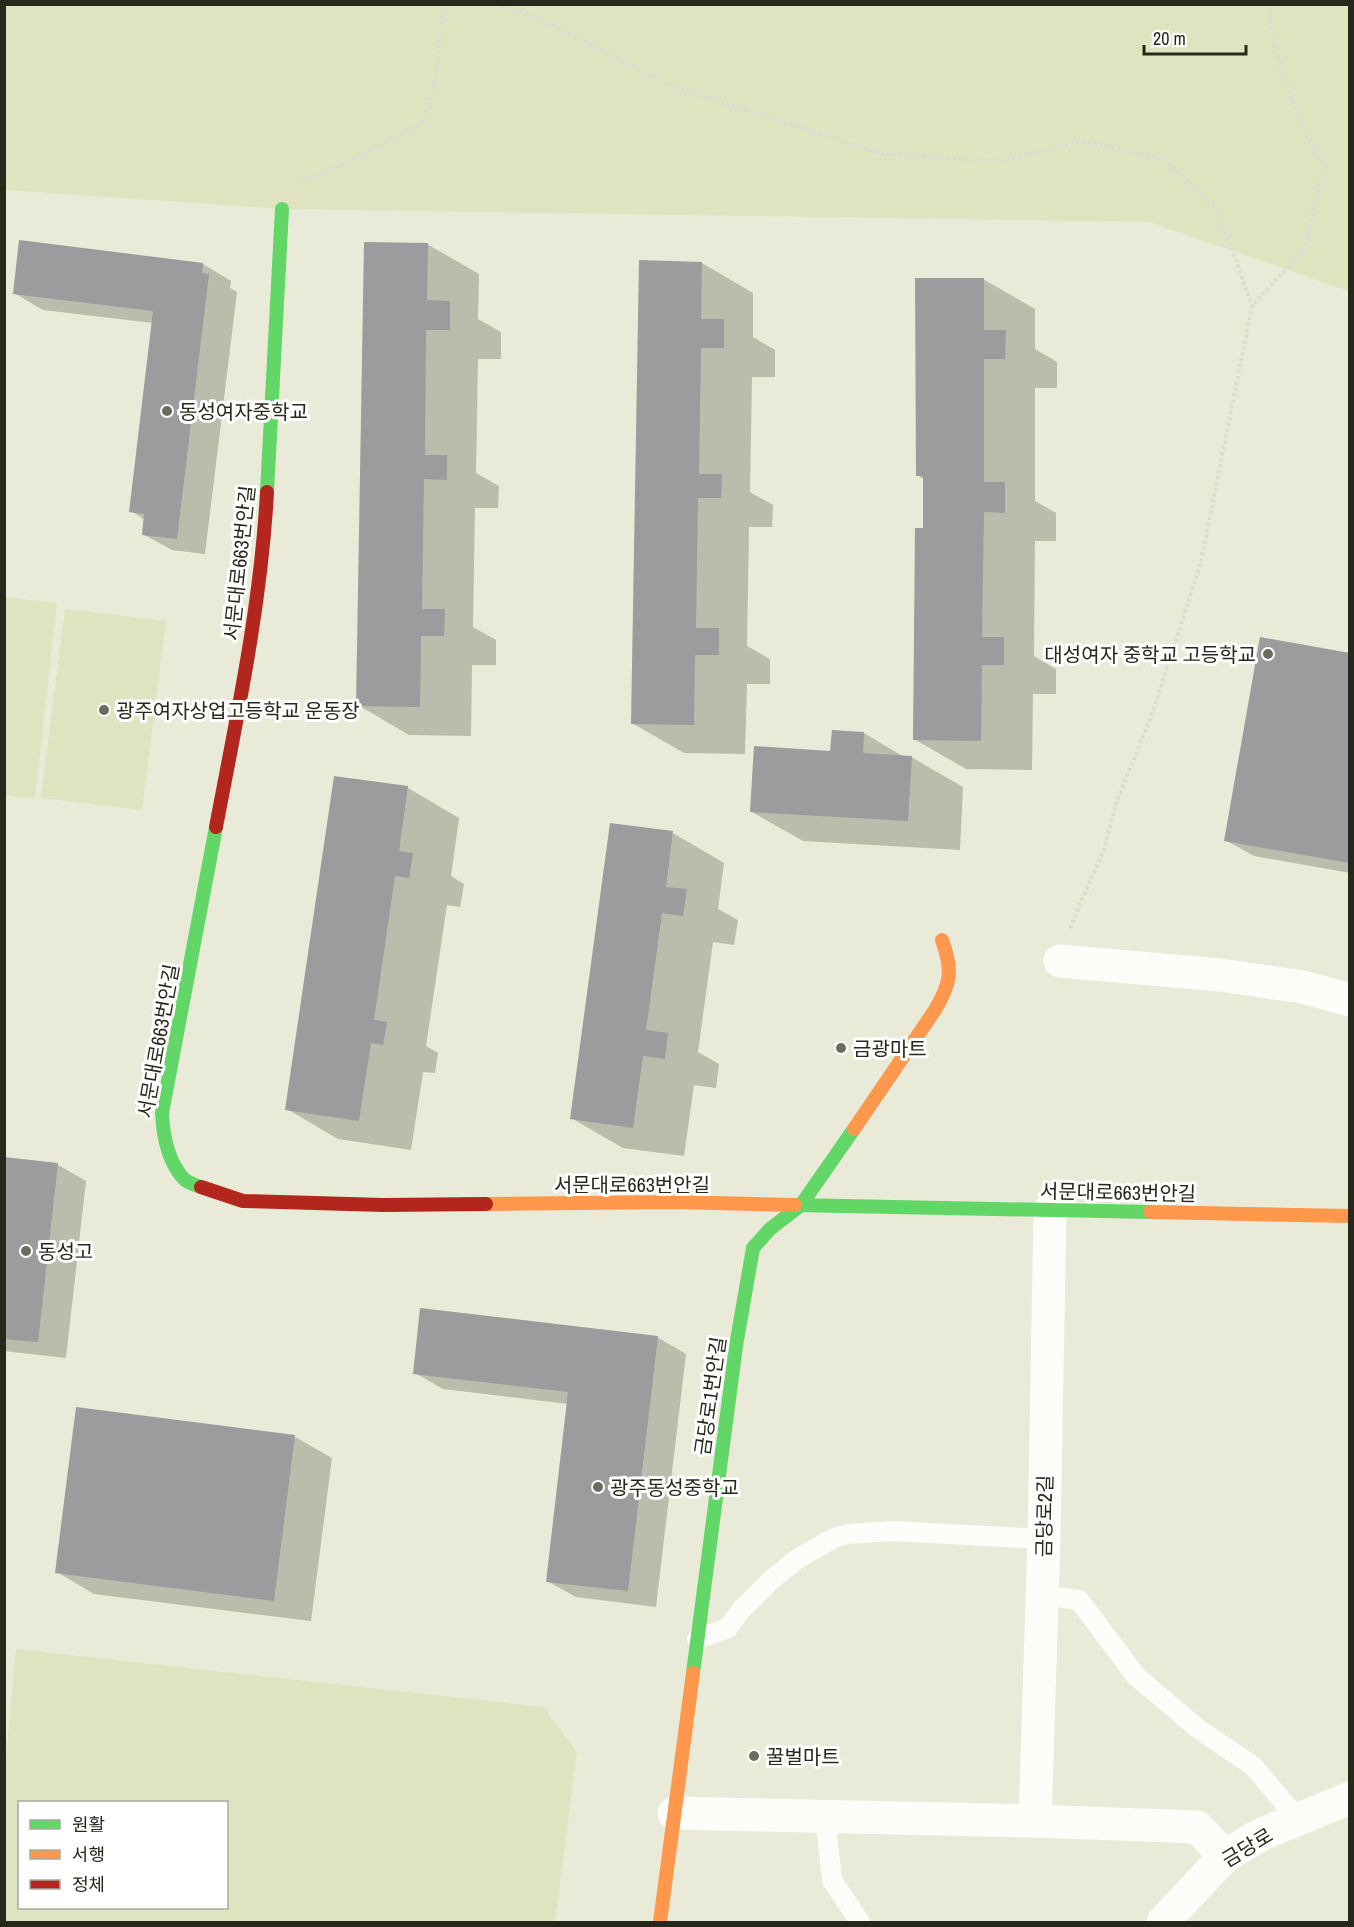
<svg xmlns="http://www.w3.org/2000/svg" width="1354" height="1927" viewBox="0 0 1354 1927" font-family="'Archivo Narrow','Noto Sans KR',sans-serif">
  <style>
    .green { fill: #e0e3bf; fill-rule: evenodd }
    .shadow { fill: #0003 }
    .building { fill: #9a9c9d }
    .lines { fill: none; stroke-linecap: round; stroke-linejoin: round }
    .path { stroke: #dadbd5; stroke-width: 4; stroke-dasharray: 3 3; stroke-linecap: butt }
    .lane { stroke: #fcfcf9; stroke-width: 20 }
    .street { stroke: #fcfcf9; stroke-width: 33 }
    .fast { stroke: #63d668; stroke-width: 14 }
    .slow { stroke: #ff974d; stroke-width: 14 }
    .jam { stroke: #b3261e; stroke-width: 14 }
    .poi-dot { fill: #6b6c5d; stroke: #fff; stroke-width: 2 }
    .labels { text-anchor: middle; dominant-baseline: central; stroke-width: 6; stroke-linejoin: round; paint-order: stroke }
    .poi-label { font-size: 20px; fill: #27281b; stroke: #fff; text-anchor: start }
    .street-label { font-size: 20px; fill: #27281b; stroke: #fff }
  </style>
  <rect width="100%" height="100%" fill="#e9ebd8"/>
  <!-- green -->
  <g class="green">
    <path d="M4,5H1349V291L1149,222L282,209L5,190Z"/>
    <path d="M5,597L57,603L35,799L5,795Z"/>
    <path d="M65,609L166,621L142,810L41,798Z"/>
    <path d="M16,1649L543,1707L577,1752L555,1922H5L4,1781ZM20,1802H226V1908H20Z"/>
  </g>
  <!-- shadow -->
  <g class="shadow">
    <path d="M20,242L203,264L231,281L230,288L237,292L205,554L172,550L143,534L145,520L131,511L153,323L43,310L14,293Z"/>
    <path d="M427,244L479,274L478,319L501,332V359H478L476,473L499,486L498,508H475L473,627L496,640V665H472L471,736L409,735L358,705Z"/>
    <path d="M702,263L753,293V337L775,350V377H752L750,492L773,505L772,527H749L747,646L770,659V684H747L745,754L684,753L632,723Z"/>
    <path d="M983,279L1035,309V349L1057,362V388H1035V501L1056,513V541H1035L1034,656L1056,669V694H1033L1032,770L966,769L914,739L925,480L917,475Z"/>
    <path d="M1350,655V873L1254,856L1225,840Z"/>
    <path d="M864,733L904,757H911L963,787L960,850L803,841L752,812L832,752Z"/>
    <path d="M335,777L408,788L459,818L451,876L464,884L460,907L447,905L426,1046L438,1053L435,1073L423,1072L411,1150L338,1139L287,1109Z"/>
    <path d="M673,833L724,863L718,909L738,920L734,945L713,942L698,1052L719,1064L716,1088L694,1085L684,1156L623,1148L571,1118Z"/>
    <path d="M4,1159L58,1165L86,1181L66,1358L4,1351Z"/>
    <path d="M657,1337L686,1354L656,1607L576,1597L547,1581L568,1404L443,1389L415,1373Z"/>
    <path d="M295,1437L332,1458L311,1621L94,1594L57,1572Z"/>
  </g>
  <!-- building -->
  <g class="building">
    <path d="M19,240L203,263L202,273L209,274L177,539L142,535L144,514L129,512L153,311L13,294Z"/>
    <path d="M364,242L428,243L427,300L450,301V330H426L425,455H447V480L424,479L422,609H445L444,636H421L420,707L356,706Z"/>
    <path d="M639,260L702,262L701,319H724V348H701L699,474H722L721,498H698L696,628H719V655H695L694,725L631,724Z"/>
    <path d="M915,278H984V330H1006L1005,359H984V482H1005V513L984,512L982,637H1004V665H982L981,741L913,740L915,528H923V476H916Z"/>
    <path d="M1260,637L1350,653V863L1224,841Z"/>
    <path d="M832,730L864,732L863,753L912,756L908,821L750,812L754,746L830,751Z"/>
    <path d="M334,776L408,786L399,851L413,853L409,878L395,876L374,1020L387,1022L383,1045L371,1043L359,1121L285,1110Z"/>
    <path d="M610,823L673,831L666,887L687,889L683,916L662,913L646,1030L668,1033L665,1059L643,1056L633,1128L570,1119Z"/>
    <path d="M4,1157L58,1163L38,1342L4,1339Z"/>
    <path d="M420,1308L658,1336L628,1591L546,1582L568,1392L413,1374Z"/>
    <path d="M76,1407L295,1435L274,1601L55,1573Z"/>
  </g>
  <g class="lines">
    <!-- path -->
    <g class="path">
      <path d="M496,4L543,21L677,88L883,154L1002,161L1082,141L1164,159L1219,212L1252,306"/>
      <path d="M303,182L377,148L421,124L436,77L442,4"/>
      <path d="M1070,928L1104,849L1116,803L1151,717L1200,566L1252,306L1304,250L1324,167L1300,123L1272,42L1268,4"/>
    </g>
    <!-- lane -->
    <g class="lane">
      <path d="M1042,1595L1079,1600L1136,1676L1197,1728L1253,1766L1298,1819"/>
      <path d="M697,1639L728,1628L741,1610L769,1582L797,1559L834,1538L848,1534L892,1531L1044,1539"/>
      <path d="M825,1817L832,1880L860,1922"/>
    </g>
    <!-- street -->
    <g class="street">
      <path d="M1060,961L1220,975L1303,987L1350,1000"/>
      <path d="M674,1813L1035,1821L1197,1827L1225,1856"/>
      <path d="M1035,1821L1044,1539L1050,1210"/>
      <path d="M1163,1922L1225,1856L1262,1834L1350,1798"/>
    </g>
    <!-- fast -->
    <g class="fast">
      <path d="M267,492L282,209"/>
      <path d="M201,1187C196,1185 188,1183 184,1179C168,1162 163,1135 162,1113L216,827"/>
      <path d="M795,1205L1150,1212"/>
      <path d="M693,1673L736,1346L753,1248L770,1229L801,1205L854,1129"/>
    </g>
    <!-- slow -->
    <g class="slow">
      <path d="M854,1129L935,1010C951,983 953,970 942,940"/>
      <path d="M486,1204L673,1202L795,1205"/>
      <path d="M1150,1212L1350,1216"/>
      <path d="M660,1922L693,1673"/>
    </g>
    <!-- jam -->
    <g class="jam">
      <path d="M216,827C237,716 261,605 267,492"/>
      <path d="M201,1187L243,1201L383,1205L486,1204"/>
    </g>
  </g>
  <!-- markers -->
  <g class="poi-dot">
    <circle cx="167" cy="411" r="6"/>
    <circle cx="1268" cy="654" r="6"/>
    <circle cx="104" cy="710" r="6"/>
    <circle cx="841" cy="1048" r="6"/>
    <circle cx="26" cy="1251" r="6"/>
    <circle cx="598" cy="1487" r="6"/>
    <circle cx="754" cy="1756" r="6"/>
  </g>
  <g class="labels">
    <!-- poi labels -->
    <g class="poi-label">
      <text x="179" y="411">동성여자중학교</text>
      <text x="1256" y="654" text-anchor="end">대성여자 중학교 고등학교</text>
      <text x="116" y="710">광주여자상업고등학교 운동장</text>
      <text x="853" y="1048">금광마트</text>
      <text x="38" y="1251">동성고</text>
      <text x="610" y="1487">광주동성중학교</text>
      <text x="766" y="1756">꿀벌마트</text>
    </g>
    <!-- street labels -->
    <g class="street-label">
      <text transform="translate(239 563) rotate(-84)">서문대로663번안길</text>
      <text transform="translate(158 1041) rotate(-80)">서문대로663번안길</text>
      <text x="632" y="1184">서문대로663번안길</text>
      <text transform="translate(1118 1192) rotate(1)">서문대로663번안길</text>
      <text transform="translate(710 1396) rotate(-82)">금당로1번안길</text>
      <text transform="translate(1044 1516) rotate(-89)">금당로2길</text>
      <text transform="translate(1247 1847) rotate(-31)">금당로</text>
    </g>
  </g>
  <!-- border -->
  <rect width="1354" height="1927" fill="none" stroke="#27281b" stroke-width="12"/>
  <!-- legend -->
  <rect x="18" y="1801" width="210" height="108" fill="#ffffff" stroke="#a9a9a4" stroke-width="1.5"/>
  <rect x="30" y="1820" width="30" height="9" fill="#63d668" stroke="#a9a9a4" stroke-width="1.5"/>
  <text x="72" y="1831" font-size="18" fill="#27281b">원활</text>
  <rect x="30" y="1850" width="30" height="9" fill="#ff974d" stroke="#a9a9a4" stroke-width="1.5"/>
  <text x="72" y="1861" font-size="18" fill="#27281b">서행</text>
  <rect x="30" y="1880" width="30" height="9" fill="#b3261e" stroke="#a9a9a4" stroke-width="1.5"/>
  <text x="72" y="1891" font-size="18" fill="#27281b">정체</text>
  <!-- scale -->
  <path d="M1144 45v9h102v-9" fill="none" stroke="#27281b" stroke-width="3"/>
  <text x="1153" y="45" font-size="18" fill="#27281b" stroke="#ffffff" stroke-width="4.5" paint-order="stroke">20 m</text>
</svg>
